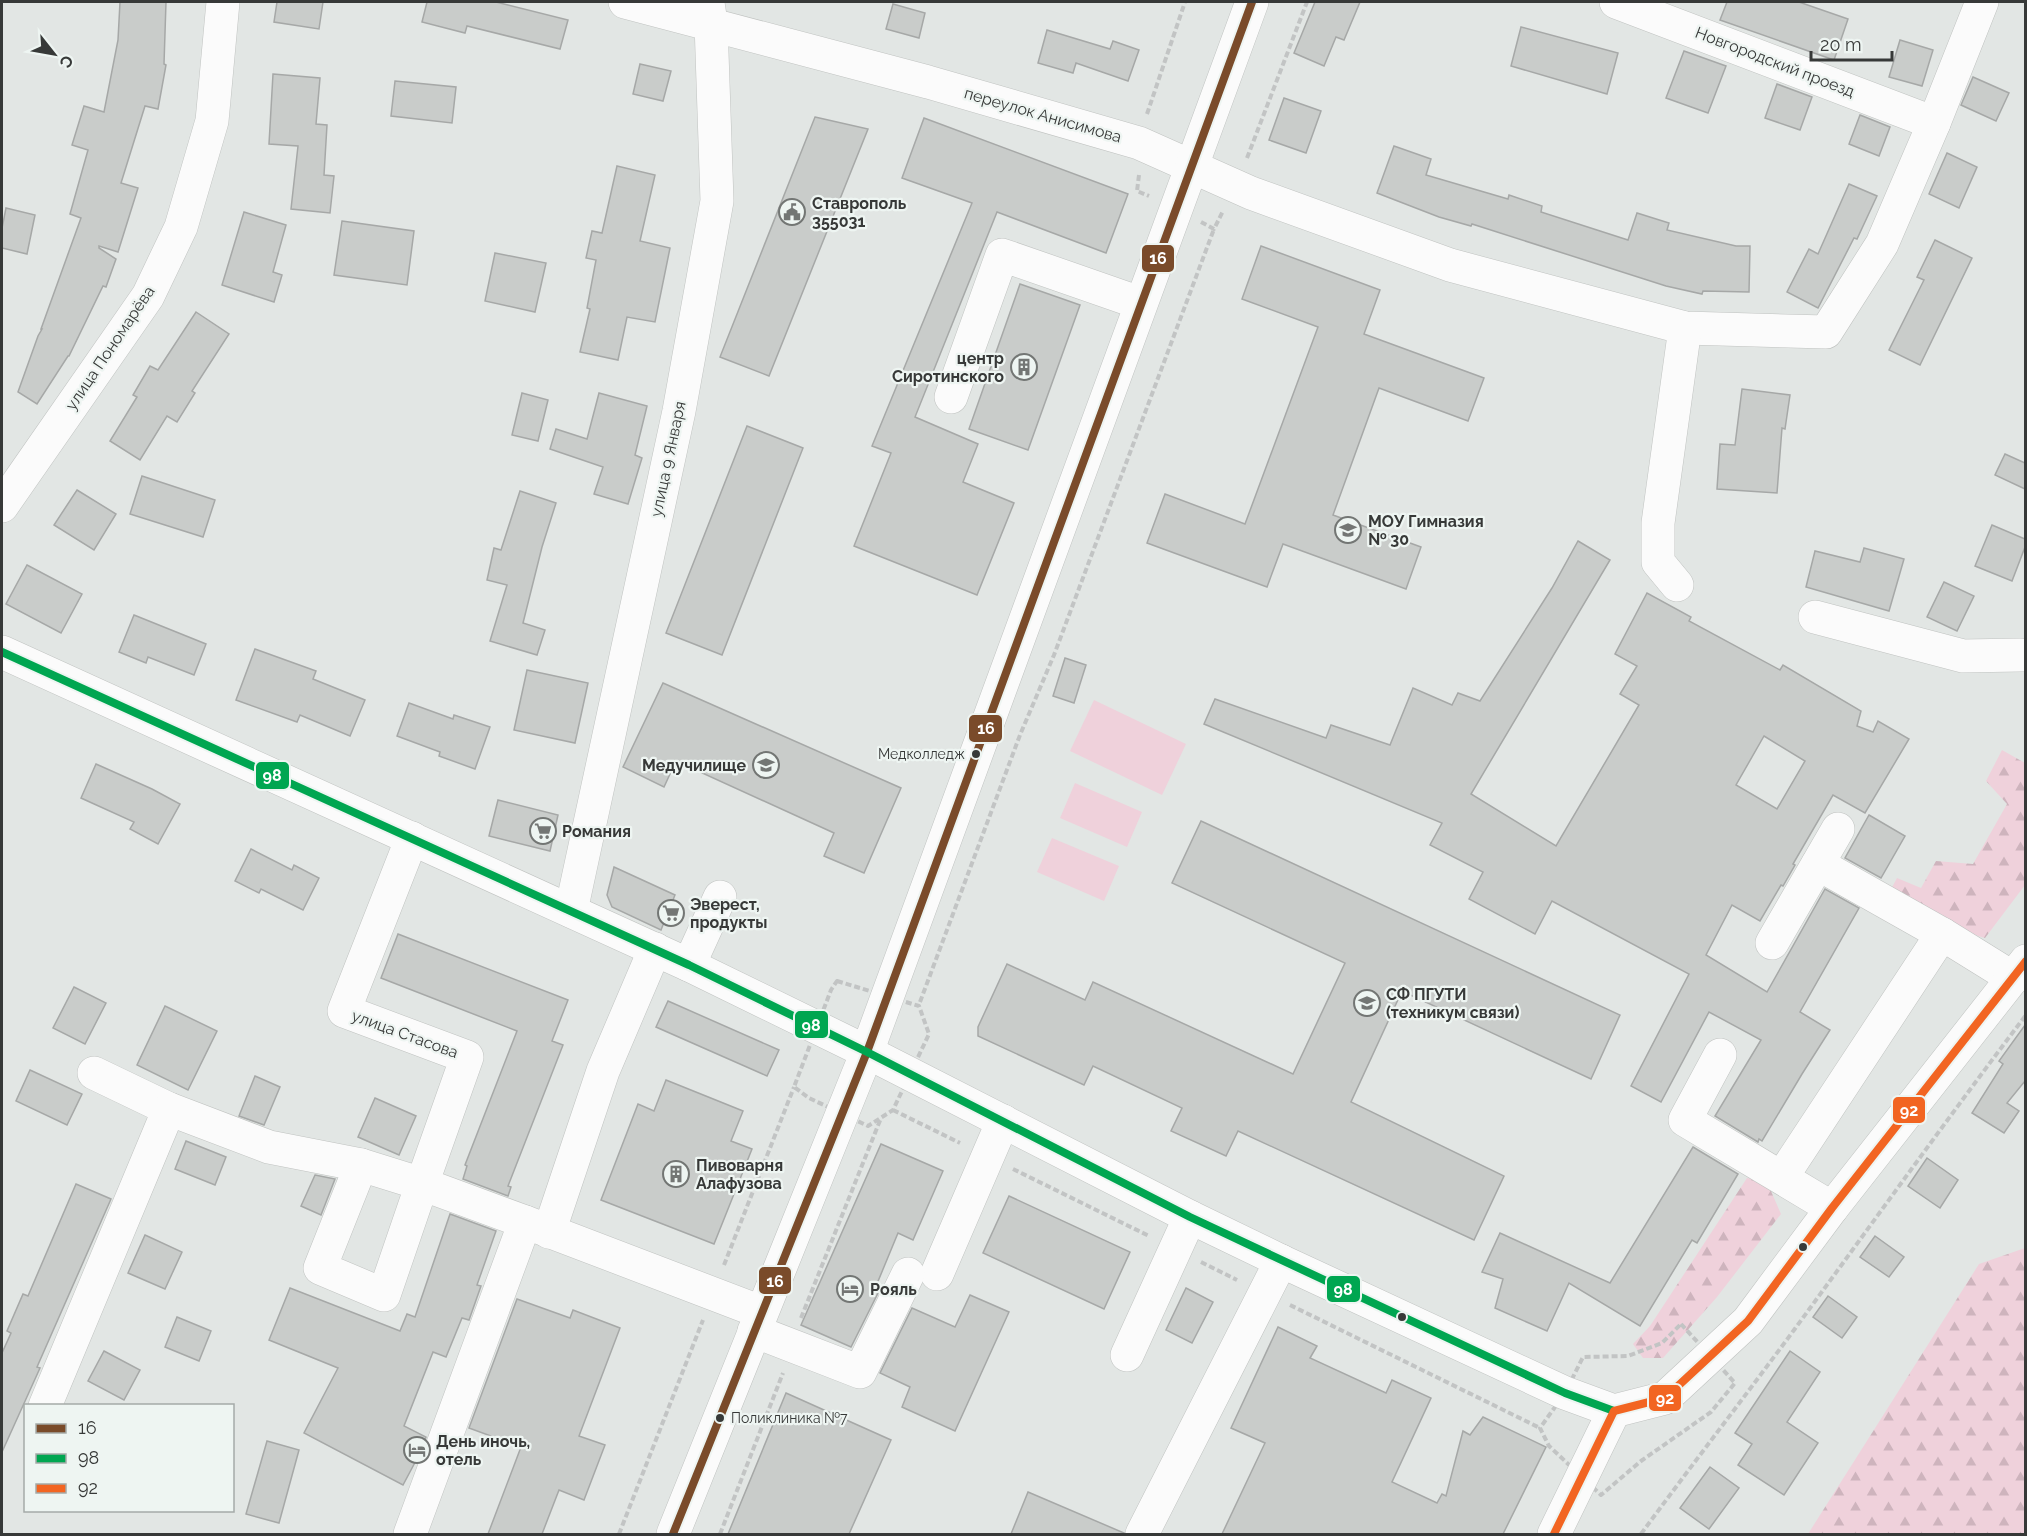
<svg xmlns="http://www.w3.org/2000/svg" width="2027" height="1536" viewBox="0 0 2027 1536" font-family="Raleway,sans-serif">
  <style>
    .green { fill: #efd1db }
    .forest { fill: url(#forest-firs) }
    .building { fill: #c9ccca; stroke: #a6a8a7; stroke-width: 1.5; fill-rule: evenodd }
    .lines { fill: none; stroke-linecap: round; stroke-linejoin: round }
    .minor-casing { stroke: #c0c3c1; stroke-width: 34 }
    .major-casing { stroke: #c0c3c1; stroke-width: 34 }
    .path { stroke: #c2c4c4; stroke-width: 4; stroke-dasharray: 6 3; stroke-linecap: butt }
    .minor { stroke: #fbfbfb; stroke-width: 33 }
    .major { stroke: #fbfbfb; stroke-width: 33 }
    .bus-1-casing { stroke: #eef5f2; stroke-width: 12 }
    .bus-2-casing { stroke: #eef5f2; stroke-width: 12 }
    .bus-3-casing { stroke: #eef5f2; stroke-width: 12 }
    .bus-1 { stroke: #7a4b2a; stroke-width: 8 }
    .bus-2 { stroke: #00a651; stroke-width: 8 }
    .bus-3 { stroke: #f26522; stroke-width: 8 }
    .bus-dot { fill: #373938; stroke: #eef5f2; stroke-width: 2 }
    .labels { text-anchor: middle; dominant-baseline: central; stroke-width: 4.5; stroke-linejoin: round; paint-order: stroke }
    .bus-label { font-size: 14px; fill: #373938; stroke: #eef5f2; text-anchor: end }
    .street-label { font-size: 16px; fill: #373938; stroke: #eef5f2 }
    .poi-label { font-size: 16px; font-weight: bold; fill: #373938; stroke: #eef5f2; text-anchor: start }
    .line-badge { stroke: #eef5f2; stroke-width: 2 }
    .badge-label { font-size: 16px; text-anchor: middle; font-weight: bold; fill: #fff }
  </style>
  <defs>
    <pattern id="forest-firs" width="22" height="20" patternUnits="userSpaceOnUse" patternTransform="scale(1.5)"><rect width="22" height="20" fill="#efd1db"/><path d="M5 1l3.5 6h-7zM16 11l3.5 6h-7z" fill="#ceb4bd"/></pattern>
  </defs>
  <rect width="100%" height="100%" fill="#e2e6e4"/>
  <!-- green -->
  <g class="green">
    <path d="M1094,700L1186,744L1162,795L1070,751Z"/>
    <path d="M1075,783L1142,812L1127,847L1060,818Z"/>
    <path d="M1052,838L1119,866L1104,901L1037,872Z"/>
  </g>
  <!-- forest -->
  <g class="forest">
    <path d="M2002,750L2025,763V885L1985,938L1948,927L1890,891L1897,878L1921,888L1936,861L1973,864L2007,804L1986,781Z"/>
    <path d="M1747,1178L1767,1182L1781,1214L1717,1297L1663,1358H1643L1633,1344L1650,1326Z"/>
    <path d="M2025,1248V1534H1808L1979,1264Z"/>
  </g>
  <!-- building -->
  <g class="building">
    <path d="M120,2H166L164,64L166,65L158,109L145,106L121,183L138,188L118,252L99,246V248L116,259L106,287L103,286L69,356H68L37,404L18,392L38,336L42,329H41L81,218L70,214L88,150L72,145L84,106L104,112L118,40Z"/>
    <path d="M277,2H323L319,29L274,22Z"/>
    <path d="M427,2H496L568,20L560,49L467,26L465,33L422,22Z"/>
    <path d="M1315,2H1360L1344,40L1336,37L1324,66L1294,53Z"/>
    <path d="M1727,2H1799L1848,19L1834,60L1720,20Z"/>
    <path d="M893,4L925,13L919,38L886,29Z"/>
    <path d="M1521,27L1618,53L1607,94L1511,66Z"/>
    <path d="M1047,30L1110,49L1113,41L1139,50L1128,81L1076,63L1073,73L1038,63Z"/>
    <path d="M1900,40L1933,50L1922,86L1889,77Z"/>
    <path d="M1684,51L1726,66L1708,113L1666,98Z"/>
    <path d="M640,64L671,71L663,101L633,94Z"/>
    <path d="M273,74L320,78L316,124L327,125L324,175L334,176L330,213L291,209L298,146L269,144Z"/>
    <path d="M1973,77L2009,93L1996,121L1961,105Z"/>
    <path d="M395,81L456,87L452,123L391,116Z"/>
    <path d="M1777,84L1812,97L1800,130L1765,118Z"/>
    <path d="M1284,98L1321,111L1306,153L1269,140Z"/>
    <path d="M1860,115L1890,127L1879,156L1849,144Z"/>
    <path d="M815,117L868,129L769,376L720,357Z"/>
    <path d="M924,118L1128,194L1106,253L997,212L915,417L978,444L963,482L1014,503L977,595L854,546L891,453L872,446L972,203L902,178Z"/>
    <path d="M1394,146L1431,159L1426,175L1508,199L1509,195L1542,206L1541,212L1628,240L1637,213L1669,223L1667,230L1736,246H1750L1749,292L1703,291L1702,294L1666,286L1472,224L1471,226L1439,217L1377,193Z"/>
    <path d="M1947,153L1977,167L1959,208L1929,194Z"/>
    <path d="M617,166L655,175L640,241L670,248L655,322L627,317L618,360L580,352L590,309L587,308L596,260L586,258L592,231L602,233Z"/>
    <path d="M1849,184L1877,196L1857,239L1854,238L1818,308L1787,292L1809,249L1818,254Z"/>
    <path d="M6,208L35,215L27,254L2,248V228Z"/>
    <path d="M244,212L286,225L273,272L282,275L274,302L222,285Z"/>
    <path d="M342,221L414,231L407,285L334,275Z"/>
    <path d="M1935,240L1972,258L1920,365L1889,350L1924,280L1917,277Z"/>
    <path d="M1261,246L1380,290L1364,334L1484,378L1468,421L1379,388L1333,515L1421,547L1406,589L1283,544L1267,587L1147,543L1165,494L1245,524L1318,327L1242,299Z"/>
    <path d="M495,253L546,263L535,312L485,301Z"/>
    <path d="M1020,284L1080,305L1028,450L969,429Z"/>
    <path d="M196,312L229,334L192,391L195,393L177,422L167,416L140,460L110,441L137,397L133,395L150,366L158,370Z"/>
    <path d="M1742,389L1790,395L1785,429L1782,428L1777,493L1717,489L1720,444L1735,445Z"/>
    <path d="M522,393L548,400L538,441L512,435Z"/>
    <path d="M599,393L647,406L635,455L642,458L628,504L594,494L603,467L550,449L556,429L587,439Z"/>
    <path d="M747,426L803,448L722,655L666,633Z"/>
    <path d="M2005,454L2025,463V489L1995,475Z"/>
    <path d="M142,476L215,500L203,537L130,514Z"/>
    <path d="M77,490L116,514L94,550L54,525Z"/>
    <path d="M520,491L556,503L542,547L523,623L545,630L537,655L490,641L507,585L487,580L494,548L501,550Z"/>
    <path d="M1992,525L2025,539V547L2012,581L1975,566Z"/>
    <path d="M1578,541L1610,560L1471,794L1556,846L1639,705L1620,694L1637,666L1615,654L1647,593L1691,617L1689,621L1780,670L1783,665L1861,711L1857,726L1873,732L1878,721L1909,739L1865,813L1833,795L1793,864L1795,865L1783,886L1781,885L1760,921L1732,905L1706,955L1767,992L1825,889L1859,908L1800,1012L1830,1030L1802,1074L1762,1141L1759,1139L1758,1142L1715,1116L1761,1040L1709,1012L1661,1102L1631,1086L1689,974L1552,901L1535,934L1469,899L1483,872L1430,845L1442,823L1204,724L1215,699L1326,738L1331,725L1390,745L1413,688L1452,705L1458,693L1480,701L1552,588ZM1764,736L1805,761L1777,809L1736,785Z"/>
    <path d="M1864,548L1904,559L1889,611L1806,587L1815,551L1860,562Z"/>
    <path d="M27,565L82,594L61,633L6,604Z"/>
    <path d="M1944,582L1974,596L1957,631L1927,617Z"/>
    <path d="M134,615L206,644L194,675L148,657L146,663L119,652Z"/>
    <path d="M255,649L316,671L313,679L365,700L350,736L300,715L297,722L236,700Z"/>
    <path d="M1065,658L1086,665L1074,703L1053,696Z"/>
    <path d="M527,670L588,683L575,743L514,730Z"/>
    <path d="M663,683L901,788L864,873L824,856L834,833L676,761L664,787L623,767Z"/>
    <path d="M409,703L453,719L454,715L490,727L475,769L439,756L440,752L397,736Z"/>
    <path d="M96,764L152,789L180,804L158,844L130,829L134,822L81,798Z"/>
    <path d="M498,800L558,815L550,851L489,836Z"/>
    <path d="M1869,815L1905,836L1881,878L1845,858Z"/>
    <path d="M1201,821L1620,1015L1591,1079L1402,991L1351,1102L1504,1176L1474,1240L1238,1131L1226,1156L1171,1131L1182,1108L1093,1066L1084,1085L978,1036V1027L1007,964L1085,1000L1093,982L1293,1074L1345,963L1172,883Z"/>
    <path d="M251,849L292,870L294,865L319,878L303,910L261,889L259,893L235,881Z"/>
    <path d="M614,867L675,895L661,930L612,907L607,895Z"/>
    <path d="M398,934L568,1000L552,1041L563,1045L508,1186L511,1187L508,1196L463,1179L467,1166L465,1165L517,1031L381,978Z"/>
    <path d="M74,987L106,1003L85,1044L53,1028Z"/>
    <path d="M668,1001L779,1050L767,1076L656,1027Z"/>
    <path d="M165,1006L217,1031L188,1090L137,1065Z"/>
    <path d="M2025,1025V1081L2007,1103L2019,1111L2004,1133L1972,1113L2003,1064L1999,1061Z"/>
    <path d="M30,1070L82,1094L67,1125L16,1101Z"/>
    <path d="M255,1076L280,1087L264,1125L239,1116Z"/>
    <path d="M666,1080L743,1111L731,1141L752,1149L714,1244L601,1200L638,1104L654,1111Z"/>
    <path d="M375,1098L416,1116L399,1155L358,1137Z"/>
    <path d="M186,1141L226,1157L215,1185L175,1169Z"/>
    <path d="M881,1144L943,1171L913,1240L898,1233L874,1291L878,1293L851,1347L801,1325Z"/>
    <path d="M1693,1147L1738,1174L1697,1243L1692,1240L1640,1326L1569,1283L1547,1331L1495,1308L1503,1279L1482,1272L1500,1233L1610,1283Z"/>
    <path d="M1927,1158L1958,1180L1940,1208L1908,1186Z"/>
    <path d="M315,1175L335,1179L321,1215L301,1206Z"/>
    <path d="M76,1184L111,1199L37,1367L40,1368L2,1452V1353L11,1333L7,1331L23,1294L28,1296Z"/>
    <path d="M1009,1196L1130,1252L1104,1309L983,1253Z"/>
    <path d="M450,1214L496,1231L477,1285L481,1286L469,1320L462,1318L446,1357L433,1352L404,1426L426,1437L420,1453L403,1485L304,1433L338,1368L269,1340L290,1288L400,1331L407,1314L415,1317Z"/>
    <path d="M145,1235L182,1252L165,1289L128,1273Z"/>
    <path d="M1875,1236L1904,1257L1889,1277L1860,1257Z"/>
    <path d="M1186,1288L1213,1302L1192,1343L1166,1330Z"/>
    <path d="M970,1295L1009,1312L955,1431L902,1407L910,1387L880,1373L912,1308L955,1327Z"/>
    <path d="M1828,1296L1857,1317L1842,1338L1813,1317Z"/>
    <path d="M517,1299L570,1318L573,1310L620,1328L579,1436L605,1445L584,1500L559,1490L542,1534H488L521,1447L469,1428Z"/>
    <path d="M177,1317L211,1331L199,1361L165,1347Z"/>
    <path d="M1278,1327L1317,1346L1310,1358L1386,1393L1392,1380L1431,1398L1392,1482L1437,1503L1442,1494L1446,1496L1463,1431L1470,1435L1483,1417L1546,1447L1503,1534H1222L1265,1443L1231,1428Z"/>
    <path d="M104,1351L140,1370L124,1400L88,1381Z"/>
    <path d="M1790,1351L1820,1372L1787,1422L1818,1443L1784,1495L1738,1465L1752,1444L1735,1433Z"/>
    <path d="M786,1393L891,1440L849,1534H728Z"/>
    <path d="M267,1441L299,1450L279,1523L246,1514Z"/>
    <path d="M1710,1467L1739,1488L1709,1529L1680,1508Z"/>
    <path d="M1028,1492L1124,1533L1123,1534H1011Z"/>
  </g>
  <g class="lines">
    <defs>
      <g id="minor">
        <path d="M625,2L928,82L1139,143L1251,193L1450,265L1685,328L1826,332L1882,244L1934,123L1982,2"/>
        <path d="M1616,2L1934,123"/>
        <path d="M951,397L1002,255L1140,303"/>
        <path d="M2,506L148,296L181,227L212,121L223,2"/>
        <path d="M1677,585L1658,562V523L1685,328"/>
        <path d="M1815,617L1963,656L2020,655"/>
        <path d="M2,652L689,965L867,1052"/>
        <path d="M1818,864L1942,934L2013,978"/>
        <path d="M571,911L679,411L717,201L711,23L708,3"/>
        <path d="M1772,943L1838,829"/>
        <path d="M689,965L720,897"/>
        <path d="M1720,1055L1685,1120L1832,1208"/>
        <path d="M94,1073L169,1109L269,1147L361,1165L422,1184L467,1057L344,1011L412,838"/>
        <path d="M361,1165L320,1268L384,1295L422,1184L525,1222"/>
        <path d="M1782,1177L1942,934"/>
        <path d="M549,1232L603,1071L655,949"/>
        <path d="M937,1274L1003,1121"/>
        <path d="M754,1331L860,1372L908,1274"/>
        <path d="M1127,1355L1190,1217"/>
        <path d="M45,1406L169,1109"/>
        <path d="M410,1534L525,1222L761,1312"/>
        <path d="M1142,1534L1281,1261"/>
        <path d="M1554,1534L1614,1411"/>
      </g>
      <g id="major">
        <path d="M867,1052L1190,1217L1281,1261L1565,1393L1614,1411L1665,1398L1748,1321L1832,1208L2026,961"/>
        <path d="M673,1534L867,1052L1252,2"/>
      </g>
    </defs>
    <!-- minor casing -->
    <use href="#minor" class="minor-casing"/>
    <!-- major casing -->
    <use href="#major" class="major-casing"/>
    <!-- path -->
    <g class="path">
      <path d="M1147,114L1185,2"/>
      <path d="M1247,158L1307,2"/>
      <path d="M1139,175L1137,191L1149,196"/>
      <path d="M1201,222L1214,229L1223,211"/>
      <path d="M837,981L919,1006L929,1034L893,1110L868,1126L809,1098L794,1087L831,990Z"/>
      <path d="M920,1002L1020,735L1054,655L1214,229"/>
      <path d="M893,1110L960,1143"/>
      <path d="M1013,1169L1149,1236"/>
      <path d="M1201,1262L1237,1280"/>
      <path d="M724,1265L794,1087"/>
      <path d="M1290,1305L1540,1428"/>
      <path d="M801,1318L881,1118"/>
      <path d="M1681,1324L1735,1383L1711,1412L1641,1461L1601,1495L1549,1446L1540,1428L1565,1393L1583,1357L1628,1356L1662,1343Z"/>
      <path d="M619,1534L703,1320"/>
      <path d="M720,1534L783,1373"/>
      <path d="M1641,1534C1691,1466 1743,1399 1794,1330C1871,1225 1947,1119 2026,1015"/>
    </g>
    <!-- minor -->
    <use href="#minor" class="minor"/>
    <!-- major -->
    <use href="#major" class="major"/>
    <defs>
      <path id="bus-1" d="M673,1534L867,1052L1252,2"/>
      <path id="bus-2" d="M2,652L689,965L867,1052L1190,1217L1565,1393L1614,1411"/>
      <path id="bus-3" d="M1554,1534L1614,1411L1665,1398L1748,1321L1832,1208L2026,961"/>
    </defs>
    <!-- bus-1 casing -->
    <use href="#bus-1" class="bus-1-casing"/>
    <!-- bus-2 casing -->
    <use href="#bus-2" class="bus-2-casing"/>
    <!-- bus-3 casing -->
    <use href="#bus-3" class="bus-3-casing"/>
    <!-- bus-1 -->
    <use href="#bus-1" class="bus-1"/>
    <!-- bus-2 -->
    <use href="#bus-2" class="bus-2"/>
    <!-- bus-3 -->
    <use href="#bus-3" class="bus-3"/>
  </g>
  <!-- icons -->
  <defs>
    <symbol id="civic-ring" viewBox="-11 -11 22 22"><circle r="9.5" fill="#eef5f2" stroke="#737674" stroke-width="1.5"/><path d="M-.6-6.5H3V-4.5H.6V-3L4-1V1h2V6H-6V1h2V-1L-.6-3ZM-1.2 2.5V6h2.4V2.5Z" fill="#737674"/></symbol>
    <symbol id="building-ring" viewBox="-11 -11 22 22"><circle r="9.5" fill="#eef5f2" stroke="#737674" stroke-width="1.5"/><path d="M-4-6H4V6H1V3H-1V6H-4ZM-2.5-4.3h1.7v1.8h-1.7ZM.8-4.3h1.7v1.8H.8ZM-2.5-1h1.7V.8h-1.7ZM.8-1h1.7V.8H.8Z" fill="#737674"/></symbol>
    <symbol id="school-ring" viewBox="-11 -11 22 22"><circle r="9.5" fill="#eef5f2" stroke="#737674" stroke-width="1.5"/><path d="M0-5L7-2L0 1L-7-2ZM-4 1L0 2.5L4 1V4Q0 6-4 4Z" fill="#737674"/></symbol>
    <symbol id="university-ring" viewBox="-11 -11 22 22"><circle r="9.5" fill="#eef5f2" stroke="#737674" stroke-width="1.5"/><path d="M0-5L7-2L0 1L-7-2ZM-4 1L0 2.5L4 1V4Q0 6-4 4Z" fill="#737674"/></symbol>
    <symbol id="supermarket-ring" viewBox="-11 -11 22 22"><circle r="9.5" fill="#eef5f2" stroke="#737674" stroke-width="1.5"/><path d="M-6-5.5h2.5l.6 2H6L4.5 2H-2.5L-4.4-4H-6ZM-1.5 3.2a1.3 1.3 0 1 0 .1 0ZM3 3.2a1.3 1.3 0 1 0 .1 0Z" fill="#737674"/></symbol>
    <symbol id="hotel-ring" viewBox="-11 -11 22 22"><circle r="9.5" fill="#eef5f2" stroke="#737674" stroke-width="1.5"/><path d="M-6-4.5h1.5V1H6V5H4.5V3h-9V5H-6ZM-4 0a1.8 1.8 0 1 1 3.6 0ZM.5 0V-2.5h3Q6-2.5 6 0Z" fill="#737674"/></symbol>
  </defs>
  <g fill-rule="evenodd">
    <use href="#civic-ring" x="777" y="197" width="30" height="30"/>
    <use href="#building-ring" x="1009" y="352" width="30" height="30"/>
    <use href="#school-ring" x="1333" y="515" width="30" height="30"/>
    <use href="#university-ring" x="751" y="750" width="30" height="30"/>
    <use href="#supermarket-ring" x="528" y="816" width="30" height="30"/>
    <use href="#supermarket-ring" x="656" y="898" width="30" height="30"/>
    <use href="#university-ring" x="1352" y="988" width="30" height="30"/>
    <use href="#building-ring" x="661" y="1159" width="30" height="30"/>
    <use href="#hotel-ring" x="835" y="1274" width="30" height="30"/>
    <use href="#hotel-ring" x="402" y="1435" width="30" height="30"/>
  </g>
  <!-- markers -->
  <g class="bus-dot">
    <circle cx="976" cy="754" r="5"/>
    <circle cx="1803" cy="1247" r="5"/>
    <circle cx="1402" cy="1317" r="5"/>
    <circle cx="720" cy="1418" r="5"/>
  </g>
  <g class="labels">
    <!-- bus labels -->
    <g class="bus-label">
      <text x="965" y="754">Медколледж</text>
      <text x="731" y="1418" text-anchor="start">Поликлиника №7</text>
    </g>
    <!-- street labels -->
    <g class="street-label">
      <text transform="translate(1775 62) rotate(21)">Новгородский проезд</text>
      <text transform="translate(1043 115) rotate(16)">переулок Анисимова</text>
      <text transform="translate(110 348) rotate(-56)">улица Пономарёва</text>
      <text transform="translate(668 459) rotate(-78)">улица 9 Января</text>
      <text transform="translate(405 1034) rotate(20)">улица Стасова</text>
    </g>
    <!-- poi labels -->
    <g class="poi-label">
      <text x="812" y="203">Ставрополь<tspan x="812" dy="18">355031</tspan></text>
      <text x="1004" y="358" text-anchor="end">центр<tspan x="1004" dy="18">Сиротинского</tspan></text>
      <text x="1368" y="521">МОУ Гимназия<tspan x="1368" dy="18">№ 30</tspan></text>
      <text x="746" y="765" text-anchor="end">Медучилище</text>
      <text x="562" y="831">Романия</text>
      <text x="690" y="904">Эверест,<tspan x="690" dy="18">продукты</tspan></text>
      <text x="1386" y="994">СФ ПГУТИ<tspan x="1386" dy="18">(техникум связи)</tspan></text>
      <text x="696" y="1165">Пивоварня<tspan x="696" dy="18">Алафузова</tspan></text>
      <text x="870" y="1289">Рояль</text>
      <text x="436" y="1441">День иночь,<tspan x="436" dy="18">отель</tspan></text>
    </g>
  </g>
  <g class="line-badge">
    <rect x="1141" y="244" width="34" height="29" rx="6" fill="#7a4b2a"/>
    <rect x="968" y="714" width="35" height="29" rx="6" fill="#7a4b2a"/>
    <rect x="255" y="761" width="35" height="29" rx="6" fill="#00a651"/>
    <rect x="794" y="1010" width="35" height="29" rx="6" fill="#00a651"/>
    <rect x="1892" y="1096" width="34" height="28" rx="6" fill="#f26522"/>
    <rect x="758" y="1266" width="34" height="29" rx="6" fill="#7a4b2a"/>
    <rect x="1326" y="1275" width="35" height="28" rx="6" fill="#00a651"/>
    <rect x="1648" y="1384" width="34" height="28" rx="6" fill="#f26522"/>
  </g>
  <g class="badge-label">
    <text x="1158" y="264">16</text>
    <text x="986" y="734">16</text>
    <text x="272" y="781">98</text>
    <text x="811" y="1031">98</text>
    <text x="1909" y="1116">92</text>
    <text x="775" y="1287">16</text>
    <text x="1343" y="1295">98</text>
    <text x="1665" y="1404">92</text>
  </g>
  <!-- border -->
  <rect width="2027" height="1536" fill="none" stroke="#373938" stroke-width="6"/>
  <!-- legend -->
  <rect x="24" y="1404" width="210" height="108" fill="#eef5f2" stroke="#a5aaa8" stroke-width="1.5"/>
  <rect x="36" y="1424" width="30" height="9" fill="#7a4b2a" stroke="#a5aaa8" stroke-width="1.5"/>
  <text x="78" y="1434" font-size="18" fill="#373938">16</text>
  <rect x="36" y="1454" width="30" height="9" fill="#00a651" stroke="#a5aaa8" stroke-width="1.5"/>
  <text x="78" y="1464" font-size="18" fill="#373938">98</text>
  <rect x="36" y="1484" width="30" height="9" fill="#f26522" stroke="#a5aaa8" stroke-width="1.5"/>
  <text x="78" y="1494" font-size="18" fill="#373938">92</text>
  <!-- north arrow -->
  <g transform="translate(54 54) rotate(121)" stroke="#eef5f2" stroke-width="4.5" paint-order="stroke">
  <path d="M0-4.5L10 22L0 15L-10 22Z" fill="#373938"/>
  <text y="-9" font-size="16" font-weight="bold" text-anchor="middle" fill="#373938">С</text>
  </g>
  <!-- scale -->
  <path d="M1811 51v9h81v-9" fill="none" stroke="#373938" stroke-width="3"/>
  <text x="1820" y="51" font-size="18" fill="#373938" stroke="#eef5f2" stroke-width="4.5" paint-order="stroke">20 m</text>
</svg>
